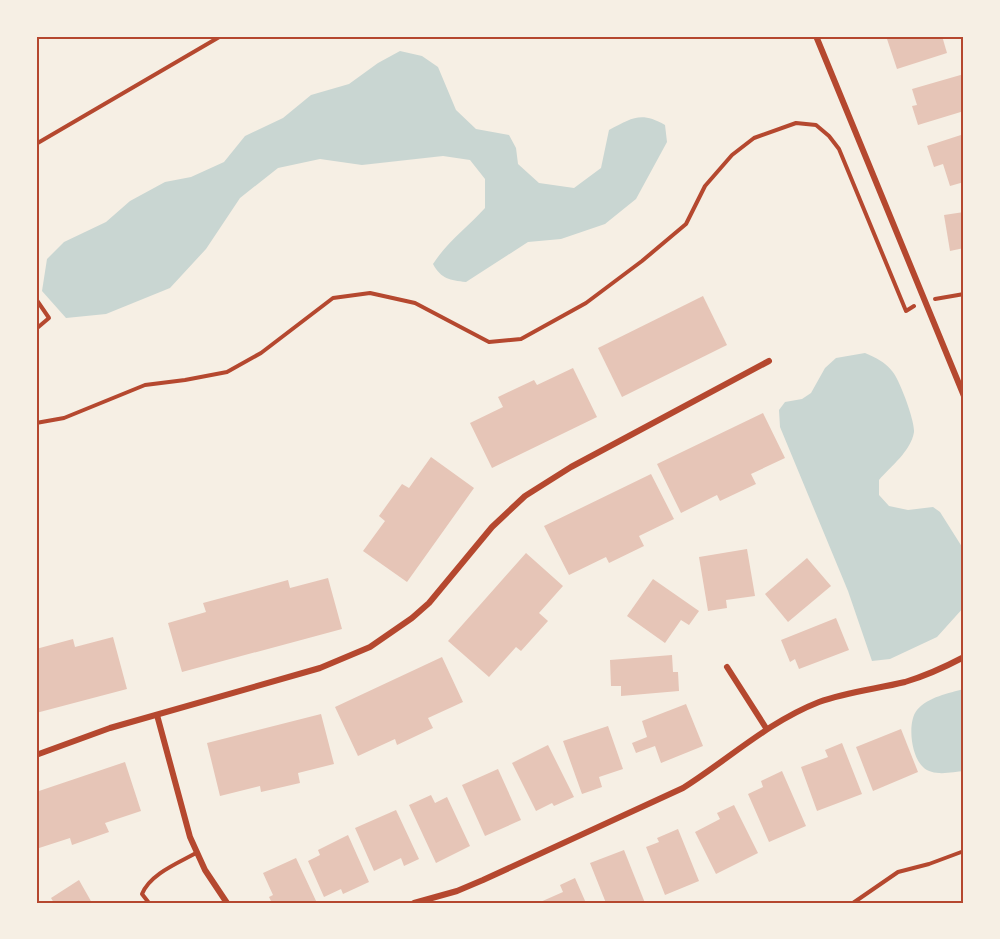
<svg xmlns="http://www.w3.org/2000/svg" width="1000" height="939" viewBox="0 0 1000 939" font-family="Roboto,sans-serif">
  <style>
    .water { fill: #c9d6d2 }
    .building { fill: #e6c5b7 }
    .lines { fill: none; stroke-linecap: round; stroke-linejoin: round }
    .path { stroke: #b5482f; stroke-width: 4 }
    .service { stroke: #b5482f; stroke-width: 4 }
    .minor { stroke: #b5482f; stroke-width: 6 }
    .neatline { fill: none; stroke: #b5482f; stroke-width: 2 }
  </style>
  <rect width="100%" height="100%" fill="#f6efe4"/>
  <!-- water -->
  <g class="water">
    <path d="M400,51L422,56L438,67L456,110L476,129L509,135L516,148L518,164L539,183L574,188L601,168L609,130C632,118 641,111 665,125L667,142L636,199L605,224L561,239L528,242L466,282C450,280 441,279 433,264C447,242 468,227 485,208V179L470,160L443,156L362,165L320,159L278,168L240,198L206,249L170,288L106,314L66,318L42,291L47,259L64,242L106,222L130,201L165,182L191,177L224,162L245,136L283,118L311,95L349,84L378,63Z"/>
    <path d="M865,353C876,358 884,361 892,371C899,378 915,421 914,432C911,451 891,466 879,480V495L889,506L908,510L933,507L940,512L964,550V607L937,637L890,659L872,661L848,591L780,427L779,410L785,402L802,399L811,393L825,368L836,358Z"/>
    <path d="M964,689V771C952,772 933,777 923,767C911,756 907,722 917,710C928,697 949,693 964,689Z"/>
  </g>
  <!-- building -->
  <g class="building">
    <path d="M886,36H942L947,53L897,69Z"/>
    <path d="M964,74V111L918,125L912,106L917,105L912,89Z"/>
    <path d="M964,134V182L950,186L943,164L934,167L927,146Z"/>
    <path d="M964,212V248L950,251L944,215Z"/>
    <path d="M703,296L727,345L622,397L598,348Z"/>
    <path d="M573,368L597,417L492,468L470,423L503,407L498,397L534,380L537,385Z"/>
    <path d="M763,413L785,458L751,474L756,484L720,501L717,495L681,513L657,464Z"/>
    <path d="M431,457L474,488L407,582L363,551L385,521L379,516L402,484L409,488Z"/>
    <path d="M651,474L674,519L639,536L644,546L609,563L606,557L569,575L544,526Z"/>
    <path d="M747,549L755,596L726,600L727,608L708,611L699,557Z"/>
    <path d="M526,553L563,586L539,613L548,621L521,651L516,647L489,677L448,641Z"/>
    <path d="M807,558L831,586L788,622L765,594Z"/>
    <path d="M328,578L342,629L182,672L168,623L206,612L203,603L288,580L290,588Z"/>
    <path d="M653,579L699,611L689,625L681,620L665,643L627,616Z"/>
    <path d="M836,618L849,650L799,669L795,659L790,662L781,640Z"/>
    <path d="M113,637L127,689L36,713V659H38L36,649L73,639L75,647Z"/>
    <path d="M672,655L673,672H678L679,691L621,696V686H611L610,660Z"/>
    <path d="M442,657L463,702L428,718L433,728L397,745L395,739L358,756L335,707Z"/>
    <path d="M686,704L703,746L661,763L655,746L636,753L632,743L647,737L642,721Z"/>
    <path d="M321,714L334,764L298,773L300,783L261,792L260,786L220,796L207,743Z"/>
    <path d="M608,726L623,769L599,777L602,787L582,794L563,741Z"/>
    <path d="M901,729L918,772L873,791L856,747Z"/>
    <path d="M842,743L862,794L817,811L801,767L828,757L825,750Z"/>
    <path d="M548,745L574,797L554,806L552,803L536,811L512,763Z"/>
    <path d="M125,762L141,811L105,823L109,832L72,845L70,838L36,849V792Z"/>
    <path d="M498,769L521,820L485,836L462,785Z"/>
    <path d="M782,771L806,826L769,842L748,794L763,787L761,781Z"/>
    <path d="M431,795L435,803L447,797L470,846L436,863L409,805Z"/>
    <path d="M734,805L758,853L716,874L695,832L720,819L717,813Z"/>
    <path d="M396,810L419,859L404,866L401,858L374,871L355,828Z"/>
    <path d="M678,829L699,881L665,895L646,847L659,842L657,838Z"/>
    <path d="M348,835L369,882L343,894L341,889L324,897L308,861L320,855L318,850Z"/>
    <path d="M624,850L645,903H606L590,863Z"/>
    <path d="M296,858L317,903H272L269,897L273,895L263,873Z"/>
    <path d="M575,878L586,903H538L563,892L560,885Z"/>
    <path d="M79,880L92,903H54L51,898Z"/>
  </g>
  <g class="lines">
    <!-- path -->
    <g class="path">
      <path d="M36,144L221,36"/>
      <path d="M36,299L49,318L36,329"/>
      <path d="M935,299L964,294"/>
      <path d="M36,423L64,418L145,385L185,380L227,372L261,353L333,298L370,293L415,303L489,342L521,339L586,303L642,261L686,224L705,186L732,155L754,138L796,123L816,125L829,136L839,149L906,311L914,306"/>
      <path d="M853,903L898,872L929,864L964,851"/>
    </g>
    <!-- service -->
    <path class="service" d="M149,903L142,894C150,874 178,863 196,853"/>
    <!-- minor -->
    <g class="minor">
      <path d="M816,36L964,396"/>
      <path d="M727,667L766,728"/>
      <path d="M157,715L190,837L205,870L227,903"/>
      <path d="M36,755L110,728L320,668L370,647L412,618L429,603L492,527L525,496L571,467L769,361"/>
      <path d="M414,903L457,891L483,880L683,788C729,759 768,722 819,702C846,692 876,689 905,682C925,676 945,667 964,657"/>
    </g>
  </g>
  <!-- border -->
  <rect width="1000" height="939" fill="none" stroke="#f6efe4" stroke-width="75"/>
  <rect x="38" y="38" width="924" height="864" class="neatline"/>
</svg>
